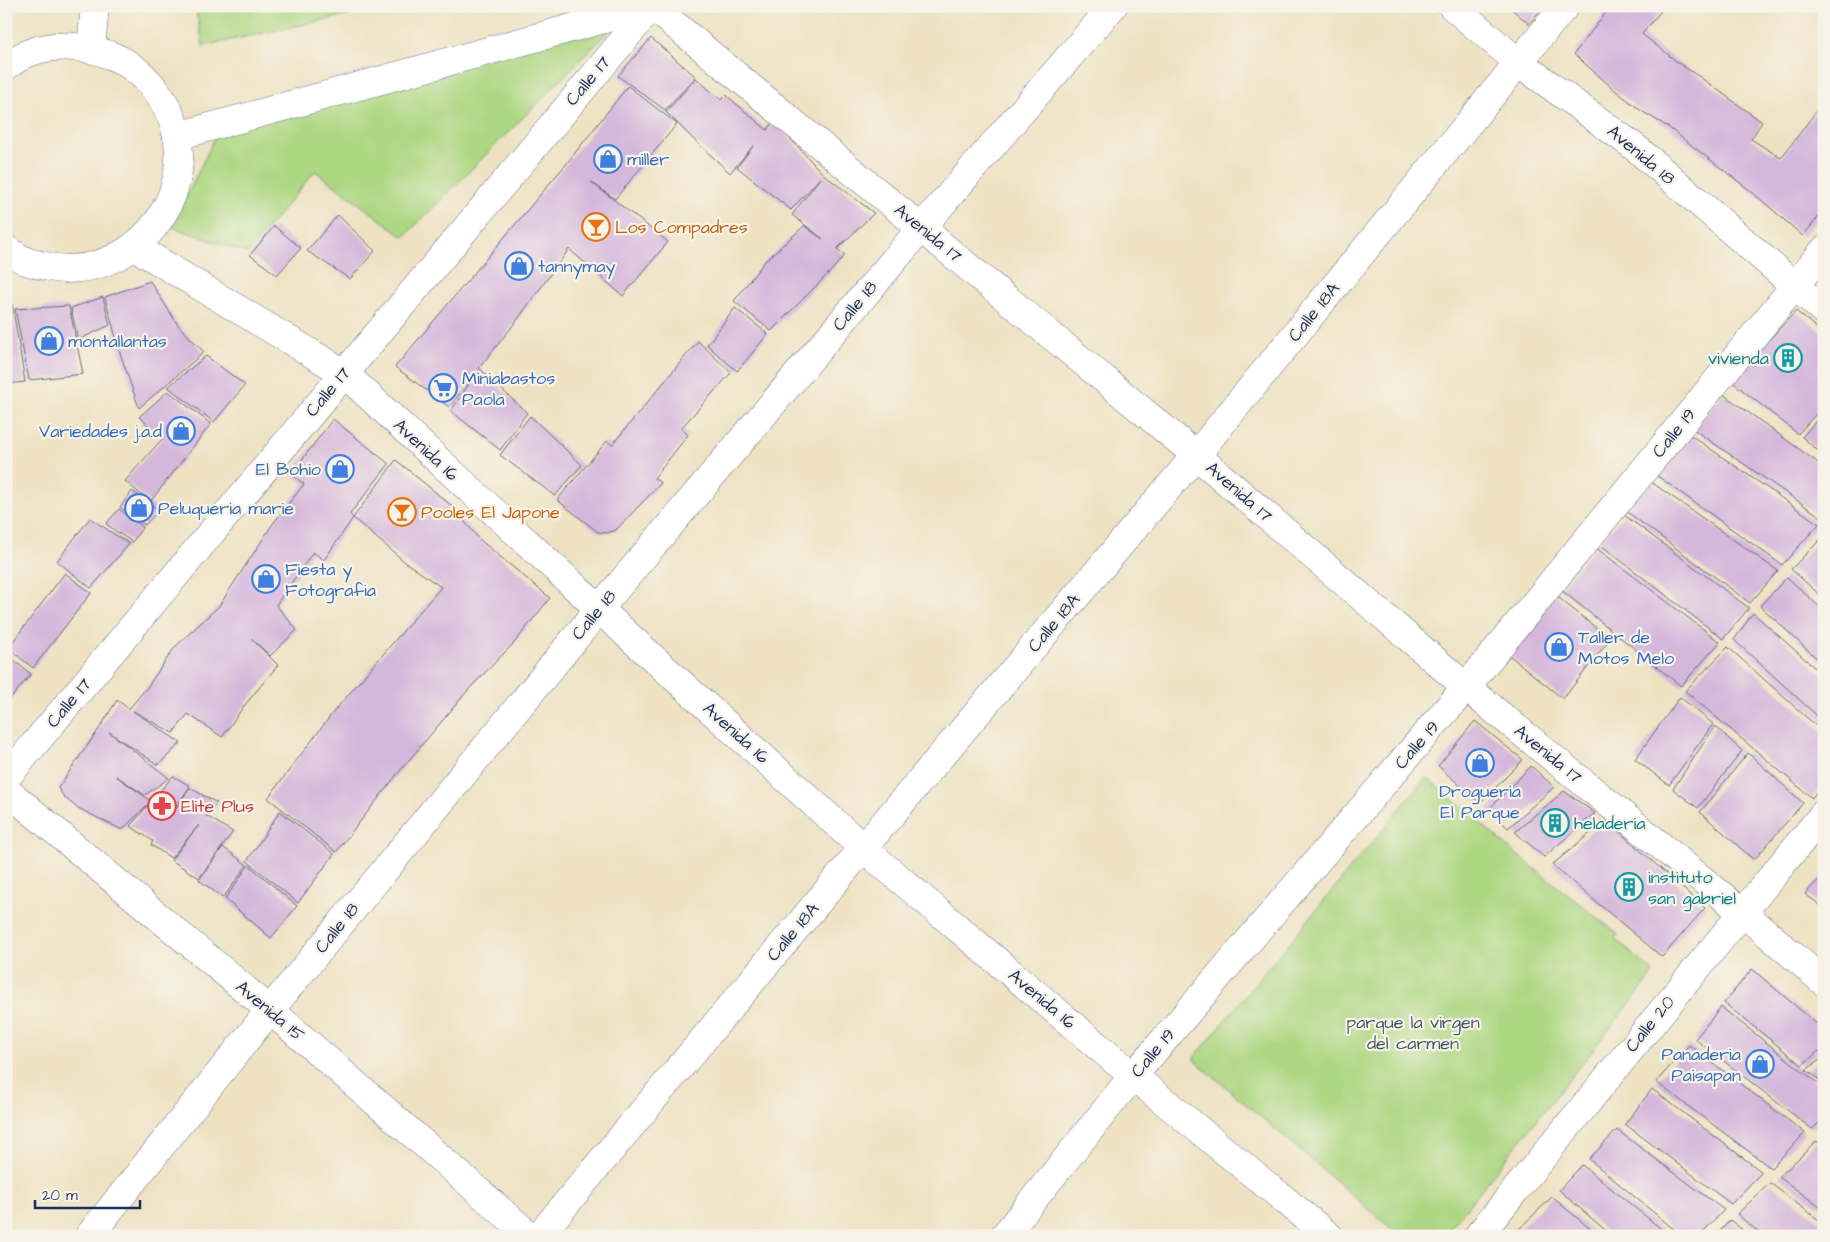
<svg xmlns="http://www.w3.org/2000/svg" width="1830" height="1242" viewBox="0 0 1830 1242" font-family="'Architects Daughter',sans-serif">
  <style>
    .green { fill: #add782; stroke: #648370 }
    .building { fill: #d5b7db }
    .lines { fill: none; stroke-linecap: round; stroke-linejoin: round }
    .minor-casing { stroke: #656e81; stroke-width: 29 }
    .minor { stroke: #fff; stroke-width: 28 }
    .labels { text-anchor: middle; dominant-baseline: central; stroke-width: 4.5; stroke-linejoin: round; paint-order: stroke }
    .street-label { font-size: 18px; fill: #1b2f5e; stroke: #f7f3e8 }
    .shop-label { font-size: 18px; fill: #366cbe; stroke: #f7f3e8; text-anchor: start }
    .food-label { font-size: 18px; fill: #c56008; stroke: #f7f3e8; text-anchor: start }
    .culture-label { font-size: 18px; fill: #0d838f; stroke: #f7f3e8; text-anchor: start }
    .health-label { font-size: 18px; fill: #be3a42; stroke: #f7f3e8; text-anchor: start }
    .park-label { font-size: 18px; fill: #405967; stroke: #f7f3e8 }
  </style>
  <rect width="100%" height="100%" fill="#f7f3e8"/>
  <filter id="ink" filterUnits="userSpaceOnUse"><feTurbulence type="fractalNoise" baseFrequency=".02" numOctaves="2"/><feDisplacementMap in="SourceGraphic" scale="10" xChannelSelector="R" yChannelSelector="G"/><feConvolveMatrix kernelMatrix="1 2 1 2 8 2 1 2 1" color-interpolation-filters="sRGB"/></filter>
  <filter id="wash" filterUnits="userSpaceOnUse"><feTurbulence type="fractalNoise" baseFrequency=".0096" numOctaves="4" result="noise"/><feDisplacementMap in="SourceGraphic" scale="20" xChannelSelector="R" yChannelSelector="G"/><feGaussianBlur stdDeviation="1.12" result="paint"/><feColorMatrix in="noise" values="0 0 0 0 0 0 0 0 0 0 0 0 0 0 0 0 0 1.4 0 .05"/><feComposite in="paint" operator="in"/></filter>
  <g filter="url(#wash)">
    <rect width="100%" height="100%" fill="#eee2c3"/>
    <!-- green -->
    <g class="green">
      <path d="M195,6H391L203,46Z"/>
      <path d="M629,11L404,237L315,171L247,253L172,227L221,124Z"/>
      <path d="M1426,777L1516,854L1618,934L1615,939L1654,973L1444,1236H1400L1193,1059Z"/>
    </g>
    <g id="blocks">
      <!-- building -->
      <g class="building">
        <path d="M1508,6H1544L1529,24Z"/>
        <path d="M1611,6H1665L1642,34L1680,64L1707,82L1762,122L1751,139L1781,158L1824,101V210L1803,236L1752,192L1668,127L1643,112L1616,91L1574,54Z"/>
        <path d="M651,38L696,77L665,110L618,76Z"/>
        <path d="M696,78L721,100L726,95L767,130L774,121L823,174L874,213L837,249L845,255L831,271L771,331L734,301L764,262L804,226L823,239L792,215L820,178L791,210L737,167L754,145L730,173L688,134L666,112Z"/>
        <path d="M628,86L677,124L615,199L591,182L668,242L623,296L569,249L515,323L479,368L527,413L500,450L451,411L477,372L449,407L395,367L567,163Z"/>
        <path d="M338,215L375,251L350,279L307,251Z"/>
        <path d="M274,226L301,248L277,275L250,255Z"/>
        <path d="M150,281L178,325L204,352L139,408L120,353L105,297Z"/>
        <path d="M103,297L110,325L78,340L71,308Z"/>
        <path d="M12,304L25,382L6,384V306Z"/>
        <path d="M69,306L83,374L29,380L15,309Z"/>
        <path d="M735,308L768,334L737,371L707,345Z"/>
        <path d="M1796,311L1824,334V405L1798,434L1731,381Z"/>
        <path d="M698,341L731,373L681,428L688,435L654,478L661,483L616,530L607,533L598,532L557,500L607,441L612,445Z"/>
        <path d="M206,356L245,385L214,422L168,387Z"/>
        <path d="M168,391L211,424L150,502L125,481L163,438L139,417Z"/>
        <path d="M1723,394L1824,467V519L1693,429Z"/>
        <path d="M1824,412V456L1802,437Z"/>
        <path d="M530,416L582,465L555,496L500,455Z"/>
        <path d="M333,419L389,464L350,514L353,518L396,460L452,506L479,539L550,598L515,642L469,689L399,772L336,852L268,798L335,710L441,587L405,562L353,518L324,560L313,552L276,605L297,630L270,656L251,638L278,665L244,706L222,737L188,714L173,733L133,711L181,743L158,765L109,732L169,778L145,795L116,776L151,801L122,830L76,807L64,797L58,788L101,726L117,700L129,709L148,686L175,647L219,606L272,525L304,484L291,474Z"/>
        <path d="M1689,434L1819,524L1782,565L1656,475Z"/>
        <path d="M1651,482L1778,571L1750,603L1626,511Z"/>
        <path d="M132,491L159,510L145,525L120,507Z"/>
        <path d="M119,509L143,527L132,542L106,524Z"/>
        <path d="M1624,515L1749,608L1723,639L1598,543Z"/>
        <path d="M90,518L129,544L91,588L57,561Z"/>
        <path d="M1824,536V599L1791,569Z"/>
        <path d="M1595,547L1720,642L1681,686L1560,589Z"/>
        <path d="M65,573L91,593L33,668L8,648Z"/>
        <path d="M1787,577L1824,611V665L1760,606Z"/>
        <path d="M1555,595L1610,639L1563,699L1509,655Z"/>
        <path d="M1753,613L1824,676V722L1734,640Z"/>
        <path d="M1728,647L1824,733V782L1812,798L1685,691Z"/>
        <path d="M6,654L31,674L6,704Z"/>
        <path d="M1680,697L1713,724L1669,785L1635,759Z"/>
        <path d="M1475,721L1523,760L1480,803L1438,766Z"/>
        <path d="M1715,726L1742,751L1698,808L1673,789Z"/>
        <path d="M1748,753L1803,803L1754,860L1700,812Z"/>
        <path d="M1531,766L1554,787L1508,828L1488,810Z"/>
        <path d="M173,776L190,786L170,816L190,788L217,803L206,816L233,832L199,878L171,860L199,825L171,858L151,845L153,841L130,826Z"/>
        <path d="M1564,791L1595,813L1544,857L1515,832Z"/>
        <path d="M280,811L334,854L298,903L247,861Z"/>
        <path d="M1606,820L1705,908L1662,957L1552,865Z"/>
        <path d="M223,847L247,865L223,898L199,880Z"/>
        <path d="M249,865L297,906L271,938L225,899Z"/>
        <path d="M1824,874V908L1805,894Z"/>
        <path d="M1752,969L1824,1030V1047L1802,1065L1724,1003Z"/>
        <path d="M1721,1007L1824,1088V1119L1812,1129L1695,1039Z"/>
        <path d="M1689,1045L1805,1133L1771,1168L1656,1082Z"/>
        <path d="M1824,1057V1083L1806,1070Z"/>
        <path d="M1652,1089L1762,1172L1731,1204L1625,1124Z"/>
        <path d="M1617,1130L1724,1210L1699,1236H1682L1589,1159Z"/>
        <path d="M1817,1141L1824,1147V1210L1779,1177Z"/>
        <path d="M1582,1165L1670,1236H1612L1559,1190Z"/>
        <path d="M1770,1183L1824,1224V1236H1763L1737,1214Z"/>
        <path d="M1552,1197L1599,1236H1525L1518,1230Z"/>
        <path d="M1730,1220L1750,1236H1716Z"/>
      </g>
    </g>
  </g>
  <g filter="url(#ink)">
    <use href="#blocks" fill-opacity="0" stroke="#656e81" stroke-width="1"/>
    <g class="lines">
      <defs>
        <g id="minor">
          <path d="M652,6L1196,455L1466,687L1742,912L1824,982"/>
          <path d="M1452,6L1518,62L1636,148L1824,311"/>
          <path d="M91,48L95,6"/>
          <path d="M6,66C13,62 19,57 26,54C51,43 81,45 107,54C127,61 144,74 157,92C212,166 157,267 67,269C58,269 38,265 29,262C21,260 14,254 6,249"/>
          <path d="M177,136L652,6"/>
          <path d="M135,247L344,373L599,609L863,848L1133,1076L1329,1236"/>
          <path d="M6,778L652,6"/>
          <path d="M6,790L270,1010L530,1236"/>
          <path d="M89,1236L270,1010L599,609L922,227L1113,6"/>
          <path d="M539,1236L863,848L1196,455L1565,6"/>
          <path d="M1004,1236L1133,1076L1466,687L1824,250"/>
          <path d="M1478,1236L1824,813"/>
        </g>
      </defs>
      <!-- minor casing -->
      <use href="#minor" class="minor-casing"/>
      <!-- minor -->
      <use href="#minor" class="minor"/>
    </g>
  </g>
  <!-- icons -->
  <defs>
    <symbol id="shop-ring" viewBox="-11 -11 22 22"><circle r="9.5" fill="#f7f3e8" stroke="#3f7fe0" stroke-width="1.5"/><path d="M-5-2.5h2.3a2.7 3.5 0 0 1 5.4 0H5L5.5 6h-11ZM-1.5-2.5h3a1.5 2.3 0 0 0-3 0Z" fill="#3f7fe0"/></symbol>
    <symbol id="bar-ring" viewBox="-11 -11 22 22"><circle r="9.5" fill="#f7f3e8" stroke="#e8710a" stroke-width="1.5"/><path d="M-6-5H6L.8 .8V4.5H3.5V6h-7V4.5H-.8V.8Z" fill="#e8710a"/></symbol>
    <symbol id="building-ring" viewBox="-11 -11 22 22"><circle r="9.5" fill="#f7f3e8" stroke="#0f9aa8" stroke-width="1.5"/><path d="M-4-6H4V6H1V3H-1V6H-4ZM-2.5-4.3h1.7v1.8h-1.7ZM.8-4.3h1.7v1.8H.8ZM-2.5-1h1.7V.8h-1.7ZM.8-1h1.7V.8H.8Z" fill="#0f9aa8"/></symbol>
    <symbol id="supermarket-ring" viewBox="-11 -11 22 22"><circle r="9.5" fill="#f7f3e8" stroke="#3f7fe0" stroke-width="1.5"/><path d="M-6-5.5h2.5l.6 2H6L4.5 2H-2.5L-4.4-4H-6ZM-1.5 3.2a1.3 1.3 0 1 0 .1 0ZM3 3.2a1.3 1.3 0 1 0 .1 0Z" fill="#3f7fe0"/></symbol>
    <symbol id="pharmacy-ring" viewBox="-11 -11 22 22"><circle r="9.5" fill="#f7f3e8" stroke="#e0444e" stroke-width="1.5"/><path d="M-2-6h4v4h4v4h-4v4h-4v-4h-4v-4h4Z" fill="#e0444e"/></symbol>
  </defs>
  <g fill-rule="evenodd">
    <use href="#shop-ring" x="592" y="143" width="32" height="32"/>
    <use href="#bar-ring" x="580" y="211" width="32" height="32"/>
    <use href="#shop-ring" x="503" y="250" width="32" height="32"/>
    <use href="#shop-ring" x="33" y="325" width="32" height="32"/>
    <use href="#building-ring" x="1772" y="342" width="32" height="32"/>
    <use href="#supermarket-ring" x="427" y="372" width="32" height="32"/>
    <use href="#shop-ring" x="165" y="415" width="32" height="32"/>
    <use href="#shop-ring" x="324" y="453" width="32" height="32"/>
    <use href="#shop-ring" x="123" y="492" width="32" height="32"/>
    <use href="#bar-ring" x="386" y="496" width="32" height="32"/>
    <use href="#shop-ring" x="250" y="563" width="32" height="32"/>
    <use href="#shop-ring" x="1543" y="631" width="32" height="32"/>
    <use href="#shop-ring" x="1464" y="747" width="32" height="32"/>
    <use href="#pharmacy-ring" x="146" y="790" width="32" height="32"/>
    <use href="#building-ring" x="1539" y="807" width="32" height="32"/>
    <use href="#building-ring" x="1613" y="871" width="32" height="32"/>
    <use href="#shop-ring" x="1744" y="1048" width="32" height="32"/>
  </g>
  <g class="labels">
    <!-- street labels -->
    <g class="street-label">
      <text transform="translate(588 81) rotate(-50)">Calle 17</text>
      <text transform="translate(1641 155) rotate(40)">Avenida 18</text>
      <text transform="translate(928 233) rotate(39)">Avenida 17</text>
      <text transform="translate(855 306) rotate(-50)">Calle 18</text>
      <text transform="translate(1314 312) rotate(-51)">Calle 18A</text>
      <text transform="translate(328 392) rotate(-50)">Calle 17</text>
      <text transform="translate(1674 433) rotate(-51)">Calle 19</text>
      <text transform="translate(426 450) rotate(43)">Avenida 16</text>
      <text transform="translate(1239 492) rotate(41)">Avenida 17</text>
      <text transform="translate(594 615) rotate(-50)">Calle 18</text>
      <text transform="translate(1054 623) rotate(-50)">Calle 18A</text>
      <text transform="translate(69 703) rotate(-50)">Calle 17</text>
      <text transform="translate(736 733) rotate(42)">Avenida 16</text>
      <text transform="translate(1417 745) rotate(-49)">Calle 19</text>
      <text transform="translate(1548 754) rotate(39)">Avenida 17</text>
      <text transform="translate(337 928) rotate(-51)">Calle 18</text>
      <text transform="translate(793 932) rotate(-50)">Calle 18A</text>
      <text transform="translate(1042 999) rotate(40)">Avenida 16</text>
      <text transform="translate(270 1011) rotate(40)">Avenida 15</text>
      <text transform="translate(1650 1024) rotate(-51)">Calle 20</text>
      <text transform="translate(1153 1053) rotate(-50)">Calle 19</text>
    </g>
    <!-- shop labels -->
    <g class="shop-label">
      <text x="627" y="159">miller</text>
      <text x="538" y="266">tannymay</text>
      <text x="68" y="341">montallantas</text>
      <text x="462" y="378">Miniabastos<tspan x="462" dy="21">Paola</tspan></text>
      <text x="162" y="431" text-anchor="end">Variedades j.a.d</text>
      <text x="321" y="469" text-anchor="end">El Bohio</text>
      <text x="158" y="508">Peluqueria marie</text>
      <text x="285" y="569">Fiesta y<tspan x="285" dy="21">Fotografia</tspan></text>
      <text x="1578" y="637">Taller de<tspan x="1578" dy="21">Motos Melo</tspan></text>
      <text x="1480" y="791" text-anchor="middle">Drogueria<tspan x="1480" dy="21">El Parque</tspan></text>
      <text x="1741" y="1054" text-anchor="end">Panaderia<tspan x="1741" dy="21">Paisapan</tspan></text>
    </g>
    <!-- food labels -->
    <g class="food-label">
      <text x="615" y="227">Los Compadres</text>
      <text x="421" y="512">Pooles El Japone</text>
    </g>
    <!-- culture labels -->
    <g class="culture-label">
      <text x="1769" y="358" text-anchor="end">vivienda</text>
      <text x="1574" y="823">heladeria</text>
      <text x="1648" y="877">instituto<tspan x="1648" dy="21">san gabriel</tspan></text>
    </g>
    <!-- health labels -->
    <g class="health-label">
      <text x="181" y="806">Elite Plus</text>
    </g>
    <!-- park labels -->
    <g class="park-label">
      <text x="1413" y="1022">parque la virgen<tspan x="1413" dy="21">del carmen</tspan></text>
    </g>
  </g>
  <!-- margin -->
  <rect width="1830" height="1242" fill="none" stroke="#f7f3e8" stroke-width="25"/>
  <!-- scale -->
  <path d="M35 1200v8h105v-8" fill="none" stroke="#1b2f5e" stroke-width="2.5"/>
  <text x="42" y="1200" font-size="15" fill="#1b2f5e" stroke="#f7f3e8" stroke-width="4" paint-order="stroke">20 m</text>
</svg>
